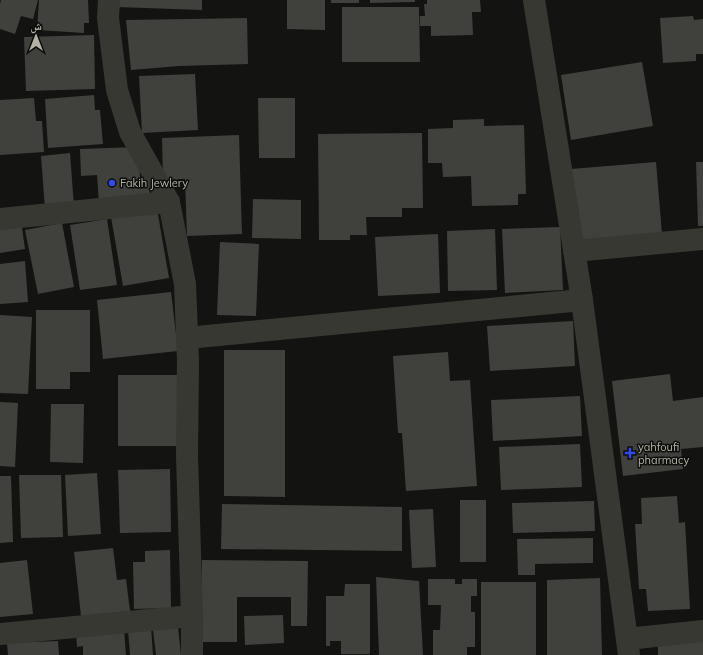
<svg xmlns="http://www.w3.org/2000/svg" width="703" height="655" viewBox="0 0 703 655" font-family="Mulish,'Noto Naskh Arabic',sans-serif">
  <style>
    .building { fill: #40403c }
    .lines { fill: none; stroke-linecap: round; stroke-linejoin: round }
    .minor { stroke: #383833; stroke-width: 22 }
    .poi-dot { fill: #314aec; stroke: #0e0e0d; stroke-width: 1.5 }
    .labels { text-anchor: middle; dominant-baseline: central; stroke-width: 3; stroke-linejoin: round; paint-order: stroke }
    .poi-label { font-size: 11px; fill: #b3b2a3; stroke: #0e0e0d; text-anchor: start }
  </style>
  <rect width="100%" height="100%" fill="#131312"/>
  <!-- building -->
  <g class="building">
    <path d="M1,0H38L33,19L21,16L15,34L0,29V4Z"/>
    <path d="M39,0H88L89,23H84V33L37,30Z"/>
    <path d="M117,0H202V10L117,7Z"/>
    <path d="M287,0H325V30L287,29Z"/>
    <rect x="331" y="0" width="28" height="3"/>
    <path d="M370,0H415V2L370,3Z"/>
    <path d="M427,0H480L481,12H472L473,35L431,36V26H420V16H425L424,4H427Z"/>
    <path d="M342,7H419L420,62H342Z"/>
    <path d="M693,16L694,20L703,19V54H696V61L663,63L660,18Z"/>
    <path d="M247,18L248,64L179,66L131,70L126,20Z"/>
    <path d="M94,35L95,89L26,91L24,37Z"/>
    <path d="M642,62L653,126L571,140L561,75Z"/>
    <path d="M195,74L198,130L142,133L139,76Z"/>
    <path d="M94,95L95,110H100L103,144L48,148L45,99Z"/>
    <path d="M34,98L36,121H42L44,152L0,155V100Z"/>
    <path d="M258,98H295V158H259Z"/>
    <path d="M484,119V126L524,125L526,194H518V205L472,206L471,176L443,177L442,163H428V129L453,128V120Z"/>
    <path d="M422,133L423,208H402V217H366L367,235H350V240H319L318,134Z"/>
    <path d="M239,135L242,234L187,236L185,179L163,180L162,138Z"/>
    <path d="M136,147L139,158L140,177L149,176L150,201L99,203L97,175L81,176L80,149Z"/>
    <path d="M70,153L74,207L45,209L41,156Z"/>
    <path d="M656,162L662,234L577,241L571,169Z"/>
    <path d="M696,162H703V226H698Z"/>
    <path d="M253,199L301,200V239L252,238Z"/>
    <path d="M157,209L169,278L123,286L111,217Z"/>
    <path d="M107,219L117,285L80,290L70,225Z"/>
    <path d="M21,221L25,249L0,253V224Z"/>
    <path d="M62,223L74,287L38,294L25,230Z"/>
    <path d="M560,227L563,290L505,293L502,229Z"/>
    <path d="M495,229L497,290L448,291L447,231Z"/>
    <path d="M438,234L440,293L378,296L375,237Z"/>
    <path d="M220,242L259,244L256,316L217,315Z"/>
    <path d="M25,261L28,302L0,304V264Z"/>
    <path d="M171,292L178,351L103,359L97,300Z"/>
    <path d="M36,310H90V372H70V389H36Z"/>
    <path d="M0,315L32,317L28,394L0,393Z"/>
    <path d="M573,321L575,366L490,371L487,326Z"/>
    <path d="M224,350H285V497L224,496Z"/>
    <path d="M448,352L450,381L470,380L477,486L406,491L402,433H398L393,356Z"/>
    <path d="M670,374L673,401L703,397V447L681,449L683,469L623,476L612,381Z"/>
    <rect x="118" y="375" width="59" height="71"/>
    <path d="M580,396L582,436L493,441L491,400Z"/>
    <path d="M0,402L18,403L15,467L0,466Z"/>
    <path d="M51,404H84L83,463L50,462Z"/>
    <path d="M580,444L582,487L501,490L499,447Z"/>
    <path d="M170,469L171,532L120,533L118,470Z"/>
    <path d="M97,473L101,534L68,536L65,475Z"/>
    <path d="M19,475H61L63,537L21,538Z"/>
    <path d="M0,476H11L13,542L0,543Z"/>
    <path d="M677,496L679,523L685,522L690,609L648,611L646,589H639L635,524H642L641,498Z"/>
    <rect x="460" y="500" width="26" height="62"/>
    <path d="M594,501L595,531L513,533L512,503Z"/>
    <path d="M222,504L402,507V551L221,549Z"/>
    <path d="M433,509L436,567L412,568L409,510Z"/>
    <path d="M593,538V563L535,564V575H518L517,539Z"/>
    <path d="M113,548L117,580L126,579L130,611L81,616L74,552Z"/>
    <path d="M170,550L171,608L134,609L133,562H145V551Z"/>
    <path d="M27,560L33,614L0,617V563Z"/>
    <path d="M202,560L308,561L307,626H291V597H237V642H201Z"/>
    <path d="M376,577L419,581L423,655H379Z"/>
    <path d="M600,578L602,655H547V580Z"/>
    <path d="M428,579H455V584H462V579H477V596H471V612H475V647H467V655H433V630H440L441,605H428Z"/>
    <rect x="481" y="582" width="55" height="73"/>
    <path d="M345,584H370V654H341V641H330V646H326V596H344Z"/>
    <path d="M283,615L284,643L245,645L244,616Z"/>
    <path d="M151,627L153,655H130L128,629Z"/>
    <path d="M178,627L181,655H156L153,630Z"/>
    <path d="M124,629L126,655H83V646L77,647L76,633Z"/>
    <path d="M703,639V655H658V643Z"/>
    <path d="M58,641L59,655H8L7,643Z"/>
  </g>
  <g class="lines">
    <!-- minor -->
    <g class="minor">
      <path d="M109,0L108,18L117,90L130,132L169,202L185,284L188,361L187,456L192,616V655"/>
      <path d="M534,0L582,300L629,655"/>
      <path d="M0,219L169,202"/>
      <path d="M574,251L703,239"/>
      <path d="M187,338L582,300"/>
      <path d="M0,634L192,616"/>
      <path d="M627,639L703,631"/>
    </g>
  </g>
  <!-- markers -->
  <g class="poi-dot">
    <circle cx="112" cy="183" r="4"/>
    <path d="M628 447h4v4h4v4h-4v4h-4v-4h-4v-4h4z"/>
  </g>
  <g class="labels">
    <!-- poi labels -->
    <g class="poi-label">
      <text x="120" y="183">Fakih Jewlery</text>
      <text x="638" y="447">yahfoufi<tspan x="638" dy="13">pharmacy</tspan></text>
    </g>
  </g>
  <!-- north arrow -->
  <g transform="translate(36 36)" stroke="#0e0e0d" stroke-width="3" paint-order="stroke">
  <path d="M0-3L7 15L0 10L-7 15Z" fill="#b3b2a3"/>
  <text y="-6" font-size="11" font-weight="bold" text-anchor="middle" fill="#b3b2a3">ش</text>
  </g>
</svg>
